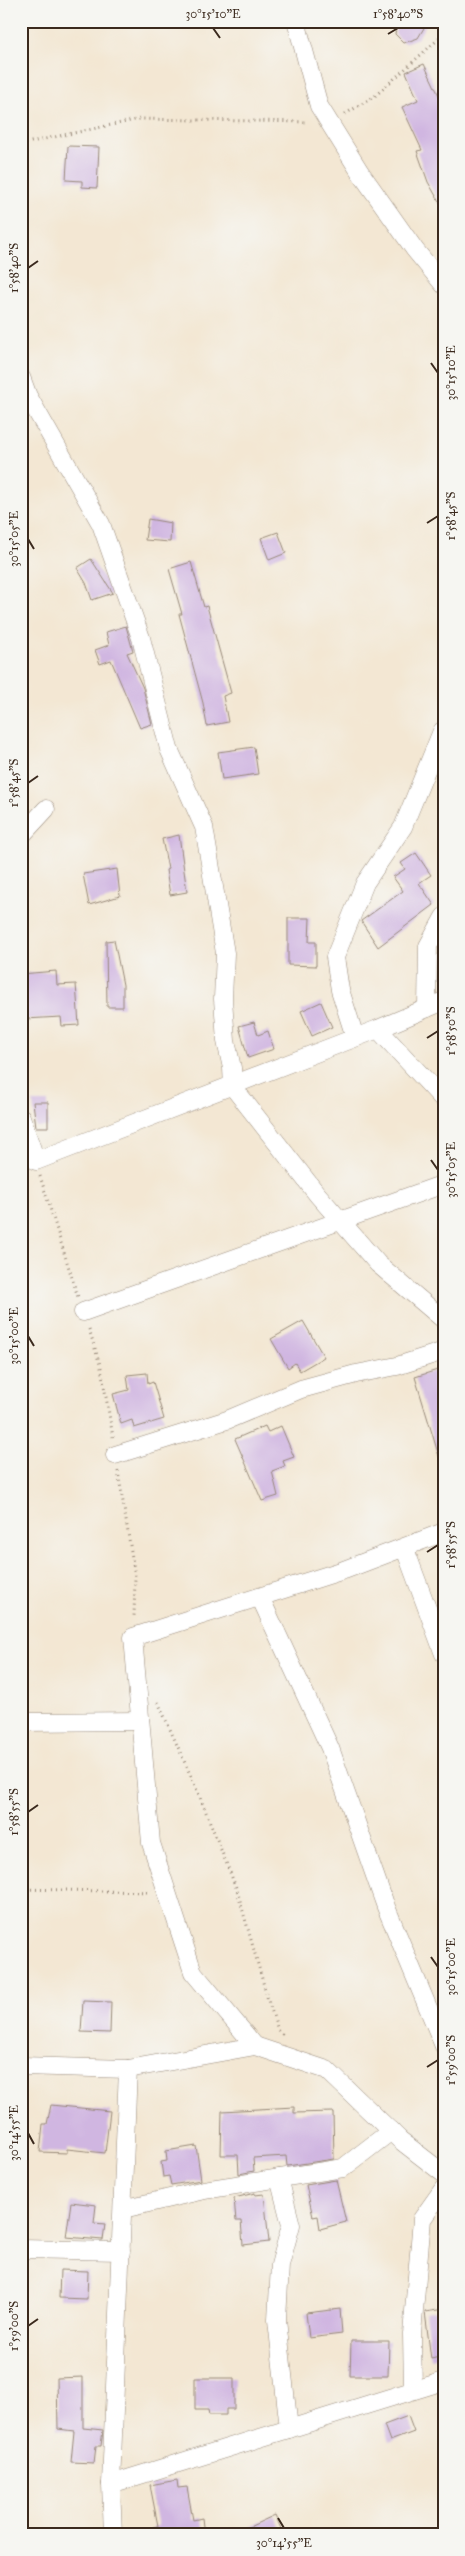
<svg xmlns="http://www.w3.org/2000/svg" width="465" height="2556" viewBox="0 0 465 2556" font-family="'IM FELL Great Primer',serif">
  <style>
    .building { fill: #d0b6e1 }
    .lines { fill: none; stroke-linecap: round; stroke-linejoin: round }
    .minor-casing { stroke: #978878; stroke-width: 19 }
    .path { stroke: #978878; stroke-width: 3; stroke-dasharray: 1 4; stroke-linecap: butt }
    .minor { stroke: #fff; stroke-width: 18 }
    .ticks { fill: none; stroke: #3b2a1e; stroke-width: 2 }
    .neatline { fill: none; stroke: #3b2a1e; stroke-width: 2 }
    .ticks-label { font-size: 12px; text-anchor: middle; fill: #3b2a1e }
  </style>
  <rect width="100%" height="100%" fill="#f6f6f2"/>
  <filter id="ink" filterUnits="userSpaceOnUse"><feTurbulence type="fractalNoise" baseFrequency=".02" numOctaves="2"/><feDisplacementMap in="SourceGraphic" scale="10" xChannelSelector="R" yChannelSelector="G"/><feConvolveMatrix kernelMatrix="1 2 1 2 8 2 1 2 1" color-interpolation-filters="sRGB"/></filter>
  <filter id="wash" filterUnits="userSpaceOnUse"><feTurbulence type="fractalNoise" baseFrequency=".0096" numOctaves="4" result="noise"/><feDisplacementMap in="SourceGraphic" scale="20" xChannelSelector="R" yChannelSelector="G"/><feGaussianBlur stdDeviation="1.12" result="paint"/><feColorMatrix in="noise" values="0 0 0 0 0 0 0 0 0 0 0 0 0 0 0 0 0 1.4 0 .05"/><feComposite in="paint" operator="in"/></filter>
  <g filter="url(#wash)">
    <rect width="100%" height="100%" fill="#f3e7d3"/>
    <g id="blocks">
      <!-- building -->
      <g class="building">
        <path d="M397,21H428L418,38L404,43L395,34Z"/>
        <path d="M424,64L444,106V210L428,182L417,151L422,150L402,107L418,100L406,72Z"/>
        <path d="M68,146L99,147L97,188L82,187V181L66,180Z"/>
        <path d="M148,519L171,523L170,542L145,540Z"/>
        <path d="M278,532L286,553L269,560L261,538Z"/>
        <path d="M91,559L113,593L92,600L86,583L77,568Z"/>
        <path d="M191,562L204,607L207,606L231,693L223,696L228,722L207,726L203,703L179,614H182L169,569Z"/>
        <path d="M126,626L133,651L127,653L143,688L152,724L140,728L111,660L100,664L95,650L109,645L106,632Z"/>
        <path d="M254,747L258,774L222,779L218,752Z"/>
        <path d="M179,835L187,892L170,895L166,870L168,869L162,839Z"/>
        <path d="M416,853L431,875L419,883L434,905L378,947L361,921L403,891L393,877L405,869L401,863Z"/>
        <path d="M117,869L120,896L89,905L83,874Z"/>
        <path d="M288,918H310L309,942H316V966L288,965Z"/>
        <path d="M114,940L123,985V1007H107L106,941Z"/>
        <path d="M56,971L57,985L76,984L79,1025L62,1026L61,1017L25,1019L24,1009H21V974Z"/>
        <path d="M321,1002L332,1027L312,1036L301,1011Z"/>
        <path d="M254,1022L258,1035L268,1031L274,1049L248,1058L239,1026Z"/>
        <path d="M33,1102H48V1127H36Z"/>
        <path d="M303,1321L324,1357L300,1371L295,1363L288,1368L271,1339Z"/>
        <path d="M444,1368V1463H441L415,1377Z"/>
        <path d="M147,1373L148,1384L153,1382L164,1419L134,1428L132,1420L121,1424L113,1394L129,1390L127,1375Z"/>
        <path d="M265,1426L268,1432L281,1426L294,1457L283,1461L285,1466L272,1471L278,1496L262,1501L235,1439Z"/>
        <path d="M83,2001L111,2002L110,2033L81,2032Z"/>
        <path d="M51,2105L110,2111L105,2153L67,2149V2153L40,2152L43,2124H47Z"/>
        <path d="M294,2107V2113L333,2112L334,2159L287,2166L286,2156L253,2158L254,2171L239,2174L238,2155H221L222,2111Z"/>
        <path d="M196,2146L201,2180L171,2185L169,2176L163,2177L161,2162L167,2161L166,2151Z"/>
        <path d="M336,2180L346,2222L320,2229L318,2216L313,2217L306,2185Z"/>
        <path d="M255,2193V2195L264,2194L269,2242L243,2245L241,2221H236L234,2198Z"/>
        <path d="M71,2202L96,2205L94,2223L105,2224L103,2240L66,2237Z"/>
        <path d="M60,2270L88,2271L87,2299L59,2298Z"/>
        <path d="M340,2309L342,2334L309,2338L306,2313Z"/>
        <path d="M444,2309V2356L431,2359L425,2312Z"/>
        <path d="M351,2341H389L388,2376H350Z"/>
        <path d="M83,2377V2428L103,2430L101,2446H96L94,2463L71,2462L74,2431L58,2429L57,2378Z"/>
        <path d="M195,2378H234V2409H226V2415H209L208,2410H195Z"/>
        <path d="M408,2416L414,2432L390,2441L384,2425Z"/>
        <path d="M177,2480L178,2488L187,2487L193,2520L202,2518L204,2535H154L153,2527L158,2526L150,2485Z"/>
        <path d="M275,2515L284,2535H232Z"/>
      </g>
    </g>
  </g>
  <g filter="url(#ink)">
    <use href="#blocks" fill-opacity="0" stroke="#978878" stroke-width="1"/>
    <g class="lines">
      <defs>
        <g id="minor">
          <path d="M296,21L319,106L360,172L415,250L444,285"/>
          <path d="M21,377L28,396L101,524L141,638L169,749L204,827L225,953L223,999L226,1041L232,1068L233,1087L317,1194L378,1264L444,1320"/>
          <path d="M21,836L46,809"/>
          <path d="M427,1008L428,946L444,917"/>
          <path d="M378,1029L444,1001"/>
          <path d="M355,1037L340,990L335,957L365,883L403,827L442,731"/>
          <path d="M21,1117L36,1161L378,1029L444,1100"/>
          <path d="M83,1312L444,1184"/>
          <path d="M115,1455L227,1420L301,1389L356,1374L397,1366L444,1351"/>
          <path d="M405,1549L444,1654"/>
          <path d="M260,1597L330,1748L386,1907L444,2046"/>
          <path d="M21,1722L140,1721"/>
          <path d="M255,2046L327,2070L400,2140L444,2174"/>
          <path d="M21,2066L128,2069"/>
          <path d="M279,2178L291,2225L280,2265L277,2320L289,2429"/>
          <path d="M123,2209L204,2190L343,2168L391,2131"/>
          <path d="M21,2249L121,2251"/>
          <path d="M413,2390L412,2334L422,2219L444,2188"/>
          <path d="M111,2484L444,2381"/>
          <path d="M113,2535L111,2484L128,2069L255,2046L193,1972L151,1843L133,1637L344,1570L444,1532"/>
        </g>
      </defs>
      <!-- minor casing -->
      <use href="#minor" class="minor-casing"/>
      <!-- path -->
      <g class="path">
        <path d="M345,114L375,96L444,34"/>
        <path d="M21,144L140,119L308,122"/>
        <path d="M40,1176L78,1297"/>
        <path d="M89,1329L101,1368L113,1437"/>
        <path d="M118,1471L135,1576L134,1618"/>
        <path d="M158,1702L200,1797L237,1890L268,2000L278,2030L284,2036"/>
        <path d="M21,1889L148,1892"/>
      </g>
      <!-- minor -->
      <use href="#minor" class="minor"/>
    </g>
  </g>
  <!-- ticks -->
  <path class="ticks" d="M213,28L220,38M388,34L398,28M28,268L38,261M431,363L438,373M427,523L438,516M28,539L34,549M28,783L38,776M427,1038L438,1031M431,1160L438,1170M28,1336L34,1346M427,1552L438,1545M28,1812L38,1805M431,1957L438,1967M427,2067L438,2060M28,2133L34,2144M28,2326L38,2319M278,2518L284,2528"/>
  <!-- margin -->
  <rect width="465" height="2556" fill="none" stroke="#f6f6f2" stroke-width="55"/>
  <rect x="28" y="28" width="410" height="2500" class="neatline"/>
  <g class="ticks-label">
    <text x="213" y="18">30°15'10"E</text>
    <text x="398" y="18">1°58'40"S</text>
    <text transform="translate(14 268) rotate(-90)" y="4">1°58'40"S</text>
    <text transform="translate(451 373) rotate(-90)" y="4">30°15'10"E</text>
    <text transform="translate(451 516) rotate(-90)" y="4">1°58'45"S</text>
    <text transform="translate(14 539) rotate(-90)" y="4">30°15'05"E</text>
    <text transform="translate(14 783) rotate(-90)" y="4">1°58'45"S</text>
    <text transform="translate(451 1031) rotate(-90)" y="4">1°58'50"S</text>
    <text transform="translate(451 1170) rotate(-90)" y="4">30°15'05"E</text>
    <text transform="translate(14 1336) rotate(-90)" y="4">30°15'00"E</text>
    <text transform="translate(451 1545) rotate(-90)" y="4">1°58'55"S</text>
    <text transform="translate(14 1812) rotate(-90)" y="4">1°58'55"S</text>
    <text transform="translate(451 1967) rotate(-90)" y="4">30°15'00"E</text>
    <text transform="translate(451 2060) rotate(-90)" y="4">1°59'00"S</text>
    <text transform="translate(14 2133) rotate(-90)" y="4">30°14'55"E</text>
    <text transform="translate(14 2326) rotate(-90)" y="4">1°59'00"S</text>
    <text x="284" y="2547">30°14'55"E</text>
  </g>
</svg>
